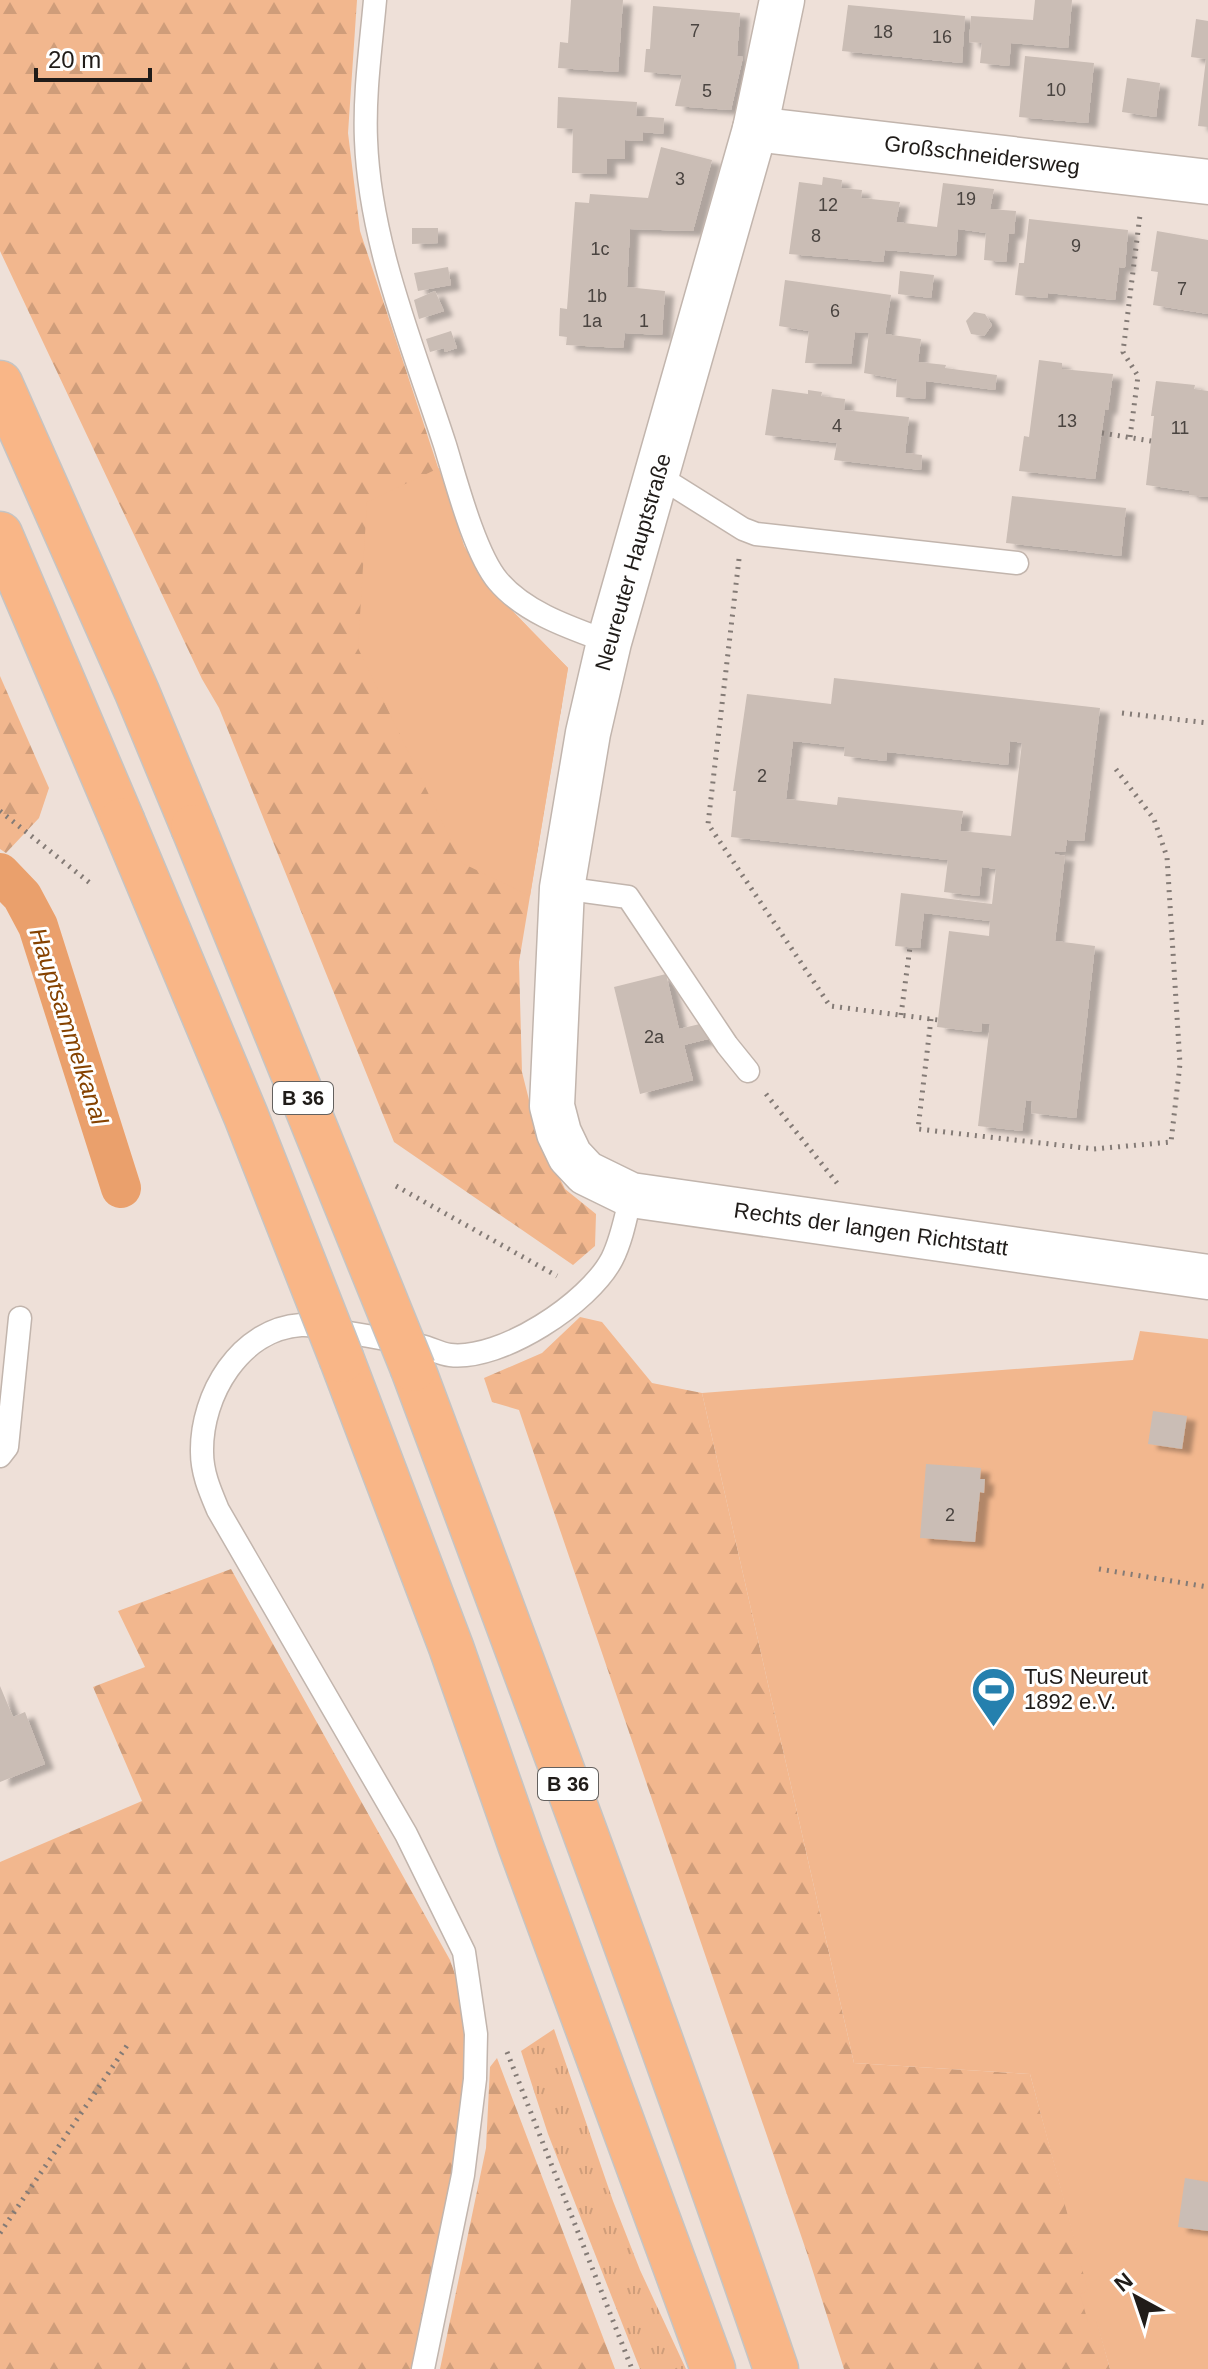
<svg xmlns="http://www.w3.org/2000/svg" width="1208" height="2369" viewBox="0 0 1208 2369" font-family="Arial,sans-serif">
  <style>
    .grass { fill: url(#grass-tufts) }
    .forest { fill: url(#forest-firs) }
    .green { fill: #f2b78e }
    .lines { fill: none; stroke-linecap: round; stroke-linejoin: round }
    .canal { stroke: #eaa06c; stroke-width: 40 }
    .building { fill: #cabdb5; fill-rule: evenodd; filter: url(#shadow) }
    .lane-casing { stroke: #c2b5ad; stroke-width: 25 }
    .street-casing { stroke: #c2b5ad; stroke-width: 47 }
    .highway-casing { stroke: #c5c4c3; stroke-width: 47 }
    .path { stroke: #847b76; stroke-width: 5; stroke-dasharray: 2 6; stroke-linecap: butt }
    .lane { stroke: #fff; stroke-width: 22 }
    .street { stroke: #fff; stroke-width: 44 }
    .highway { stroke: #f9b687; stroke-width: 44 }
    .highway-bridge-casing { stroke: #c5c4c3; stroke-width: 47; stroke-linecap: butt }
    .highway-bridge { stroke: #f9b687; stroke-width: 44 }
    .labels { text-anchor: middle; dominant-baseline: central; stroke-width: 6; stroke-linejoin: round; paint-order: stroke }
    .number-label { font-size: 18px; fill: #4a4440 }
    .shield { fill: #fff; stroke: #63605e; stroke-width: 2 }
    .shield-label { font-size: 20px; font-weight: bold; fill: #201c19 }
    .street-label { font-size: 22px; fill: #201c19; stroke: #fff }
    .poi-label { font-size: 22px; fill: #201c19; stroke: #fff; text-anchor: start }
    .water-label { font-size: 24px; font-style: italic; fill: #854200; stroke: #fff }
  </style>
  <defs>
    <pattern id="grass-tufts" width="24" height="20" patternUnits="userSpaceOnUse" patternTransform="scale(2)"><rect width="24" height="20" fill="#f2b78e"/><path d="M3 7l-1-3M5 7V3M7 7l1-3M15 17l-1-3M17 17v-4M19 17l1-3" fill="none" stroke="#cf9d7a"/></pattern>
    <pattern id="forest-firs" width="22" height="20" patternUnits="userSpaceOnUse" patternTransform="scale(2)"><rect width="22" height="20" fill="#f2b78e"/><path d="M5 1l3.5 6h-7zM16 11l3.5 6h-7z" fill="#cf9d7a"/></pattern>
    <filter id="shadow"><feDropShadow dx="9" dy="5" stdDeviation="2" flood-color="#0004"/></filter>
  </defs>
  <rect width="100%" height="100%" fill="#eee0d8"/>
  <!-- grass -->
  <path class="grass" d="M554,2029L613,2201L640,2270L686,2369H640L548,2134L521,2051Z"/>
  <!-- forest -->
  <g class="forest">
    <path d="M0,0H357L348,133L360,231L464,546L485,583L568,668L519,962L522,1072L537,1132L565,1189L596,1214L595,1246L573,1265L394,1142L219,708L202,679L0,251Z"/>
    <path d="M0,676L49,788L39,818L6,853L0,849Z"/>
    <path d="M580,1317L602,1322L652,1383L702,1393L854,2063L1030,2074L1110,2369H844L808,2256L519,1410L492,1402L484,1378L542,1353Z"/>
    <path d="M231,1569L450,1960L476,2034L423,2369H0V1862L142,1801L93,1687L145,1667L118,1611Z"/>
    <path d="M497,2058L615,2369H440L486,2148L490,2067Z"/>
  </g>
  <!-- green -->
  <g class="green">
    <path d="M439,468L464,546L485,583L568,668L530,896L462,863L358,648L367,502Z"/>
    <path d="M1140,1331L1208,1339V2369H1110L1096,2320L1088,2322L1080,2294L1088,2291L1030,2074L854,2063L702,1393L1133,1360Z"/>
  </g>
  <g class="lines">
    <!-- canal -->
    <path class="canal" d="M0,873L22,896L38,926L121,1188"/>
  </g>
  <!-- building -->
  <g class="building">
    <path d="M571,0H623L618,72L558,68L560,42L568,43Z"/>
    <path d="M1035,0H1072L1068,48L1011,43L1009,66L980,63L982,43L969,42L971,16L1033,20Z"/>
    <path d="M848,5L965,16L962,63L842,51Z"/>
    <path d="M653,6L740,13L737,56L743,57L731,110L675,106L682,75L644,72L646,49H650Z"/>
    <path d="M1196,19L1208,21V127L1198,126L1206,59L1191,57Z"/>
    <path d="M1025,56L1094,63L1088,123L1019,117Z"/>
    <path d="M1127,78L1160,83L1156,117L1122,112Z"/>
    <path d="M558,97L637,102L636,116L664,118L663,134L643,132V141L625,140V159H607V174L572,173L573,129L557,128Z"/>
    <path d="M661,147L712,160L693,231L630,229L627,287L665,291L662,335L625,333L623,348L566,345L567,337L559,336L560,308L567,309L575,202L589,203L590,194L648,198Z"/>
    <path d="M823,177L842,180L841,188L862,190L861,198L900,202L896,222L937,227L943,183L994,189L990,209L1016,211L1014,234H1009L1006,262L984,260L986,233L958,229L956,256L885,250L883,262L789,254L799,182L822,185Z"/>
    <path d="M1029,219L1128,230L1125,268L1119,267L1115,300L1048,293L1047,298L1015,295L1019,263H1024Z"/>
    <path d="M412,228H438V243L412,244Z"/>
    <path d="M1157,231L1208,240V314L1153,305L1158,272L1151,271Z"/>
    <path d="M448,267L451,285L418,291L414,273Z"/>
    <path d="M900,271L934,275L931,298L898,294Z"/>
    <path d="M785,280L891,295L885,334L921,339L918,362L946,365L945,368L997,375L995,390L926,381L925,399L896,397L897,379L864,373L869,333L855,332L851,364L805,363L809,331L779,326Z"/>
    <path d="M435,291L444,311L419,319L414,300Z"/>
    <path d="M974,312L985,314L992,325L984,336L971,334L966,321Z"/>
    <path d="M451,331L457,348L445,352L444,348L430,352L426,339Z"/>
    <path d="M1039,360L1062,363V369L1113,374L1108,410L1105,409L1095,479L1019,471L1024,436L1029,437Z"/>
    <path d="M1156,381L1195,385L1194,389L1208,391V497L1189,495V491L1146,485L1154,416H1151Z"/>
    <path d="M772,389L808,394V390L822,392L821,396L845,399L844,410L909,417L905,453L922,455L921,470L834,460L837,443L765,435Z"/>
    <path d="M1012,496L1126,508L1121,556L1006,543Z"/>
    <path d="M834,678L1100,708L1084,841L1067,840L1065,852L1055,851L1054,854L1065,856L1055,941L1095,946L1076,1118L1031,1113L1032,1101L1026,1100L1022,1131L978,1126L990,1024L982,1023L981,1032L937,1027L949,931L989,936L990,921L924,913L920,948L895,946L901,893L992,904L996,869L982,867L979,896L944,892L948,860L731,837L736,791H733L747,694L831,704ZM793,741L845,747L844,756L886,761L887,752L1008,765L1010,741L1022,743L1011,836L960,831L963,811L838,797L837,805L786,799Z"/>
    <path d="M666,974L679,1029L704,1023L708,1039L684,1045L693,1080L640,1094L614,987Z"/>
    <path d="M1153,1411L1187,1416L1182,1449L1148,1444Z"/>
    <path d="M926,1464L981,1468L980,1479H985L984,1493L980,1492L975,1542L920,1538Z"/>
    <path d="M0,1686L13,1717L25,1712L45,1764L0,1782Z"/>
    <path d="M1185,2178L1208,2182V2231L1178,2227Z"/>
  </g>
  <g class="lines">
    <defs>
      <g id="lane">
        <path d="M375,0C371,46 364,93 366,140C370,245 413,346 445,445C456,481 475,554 498,581C525,613 571,628 609,642"/>
        <path d="M657,475L743,529L756,534L1017,563"/>
        <path d="M562,888L628,897L727,1045L748,1071"/>
        <path d="M0,1456L7,1447L20,1318"/>
        <path d="M423,2369L463,2175L475,2079L476,2034L464,1952L406,1834L218,1510C210,1491 202,1473 202,1452C201,1395 240,1329 301,1325C314,1324 330,1329 343,1332C369,1336 395,1340 421,1346C431,1348 440,1354 450,1355C501,1361 589,1303 612,1259C622,1239 626,1216 631,1195"/>
      </g>
      <g id="street">
        <path d="M782,0L755,129L609,642L588,733L562,888L552,1106L559,1133L570,1156L586,1173L631,1195L1208,1277"/>
        <path d="M755,129L1208,182"/>
      </g>
      <g id="highway">
        <path d="M0,383L137,692L193,827"/>
        <path d="M0,534L122,820"/>
        <path d="M342,1360L451,1647L521,1847L713,2369"/>
        <path d="M413,1369C537,1701 661,2033 776,2369"/>
      </g>
    </defs>
    <!-- lane casing -->
    <use href="#lane" class="lane-casing"/>
    <!-- street casing -->
    <use href="#street" class="street-casing"/>
    <!-- highway casing -->
    <use href="#highway" class="highway-casing"/>
    <!-- path -->
    <g class="path">
      <path d="M1102,433L1151,441"/>
      <path d="M1130,437L1138,376L1123,352L1140,215"/>
      <path d="M739,559L708,824L830,1006L938,1020"/>
      <path d="M1122,713L1208,723"/>
      <path d="M0,811L90,883"/>
      <path d="M901,1015L910,947"/>
      <path d="M931,1019L918,1129L1094,1149L1171,1142L1180,1064L1167,857L1154,819L1115,768"/>
      <path d="M766,1094L837,1183"/>
      <path d="M396,1186L557,1276"/>
      <path d="M1099,1569L1208,1587"/>
      <path d="M507,2052L632,2369"/>
      <path d="M0,2233L128,2044"/>
    </g>
    <!-- lane -->
    <use href="#lane" class="lane"/>
    <!-- street -->
    <use href="#street" class="street"/>
    <!-- highway -->
    <use href="#highway" class="highway"/>
    <defs>
      <g id="highway-bridge">
        <path d="M122,820L246,1116L342,1360"/>
        <path d="M193,827L413,1369"/>
      </g>
    </defs>
    <!-- highway-bridge casing -->
    <use href="#highway-bridge" class="highway-bridge-casing"/>
    <!-- highway-bridge -->
    <use href="#highway-bridge" class="highway-bridge"/>
  </g>
  <!-- icons -->
  <defs>
    <symbol id="stadium-pin" viewBox="-11 -11 22 30"><path d="M0 17L-7.5 6A9.5 9.5 0 1 1 7.5 6Z" fill="#2580ae" stroke="#fff"/><path d="M0-5a6.5 5 0 1 0 0 10a6.5 5 0 1 0 0-10ZM-3.5-1.8h7v3.6h-7Z" fill="#fff"/></symbol>
  </defs>
  <g fill-rule="evenodd">
    <use href="#stadium-pin" x="968" y="1664" width="51" height="69"/>
  </g>
  <g class="labels">
    <!-- number labels -->
    <g class="number-label">
      <text x="695" y="31">7</text>
      <text x="883" y="32">18</text>
      <text x="942" y="37">16</text>
      <text x="1056" y="90">10</text>
      <text x="707" y="91">5</text>
      <text x="680" y="179">3</text>
      <text x="966" y="199">19</text>
      <text x="828" y="205">12</text>
      <text x="816" y="236">8</text>
      <text x="1076" y="246">9</text>
      <text x="600" y="249">1c</text>
      <text x="1182" y="289">7</text>
      <text x="597" y="296">1b</text>
      <text x="835" y="311">6</text>
      <text x="592" y="321">1a</text>
      <text x="644" y="321">1</text>
      <text x="1067" y="421">13</text>
      <text x="837" y="426">4</text>
      <text x="1180" y="428">11</text>
      <text x="762" y="776">2</text>
      <text x="654" y="1037">2a</text>
      <text x="950" y="1515">2</text>
    </g>
    <!-- shield labels -->
    <g class="shield">
      <rect x="273" y="1082" width="60" height="32" rx="6"/>
      <rect x="538" y="1768" width="60" height="32" rx="6"/>
    </g>
    <g class="shield-label">
      <text x="303" y="1098">B 36</text>
      <text x="568" y="1784">B 36</text>
    </g>
    <!-- street labels -->
    <g class="street-label">
      <text transform="translate(982 155) rotate(7)">Großschneidersweg</text>
      <text transform="translate(633 562) rotate(-74)">Neureuter Hauptstraße</text>
      <text transform="translate(871 1229) rotate(8)">Rechts der langen Richtstatt</text>
    </g>
    <!-- poi labels -->
    <g class="poi-label">
      <text x="1024" y="1676">TuS Neureut<tspan x="1024" dy="25">1892 e.V.</tspan></text>
    </g>
    <!-- water labels -->
    <g class="water-label">
      <text transform="translate(69 1026) rotate(72)">Hauptsammelkanal</text>
    </g>
  </g>
  <!-- north arrow -->
  <g transform="translate(1136 2297) rotate(320)" stroke="#ffffff" stroke-width="6" paint-order="stroke">
  <path d="M0-6L14 30L0 20L-14 30Z" fill="#201c19"/>
  <text y="-12" font-size="22" font-weight="bold" text-anchor="middle" fill="#201c19">N</text>
  </g>
  <!-- scale -->
  <path d="M36 68v12h114v-12" fill="none" stroke="#201c19" stroke-width="4"/>
  <text x="48" y="68" font-size="24" fill="#201c19" stroke="#ffffff" stroke-width="6" paint-order="stroke">20 m</text>
</svg>
